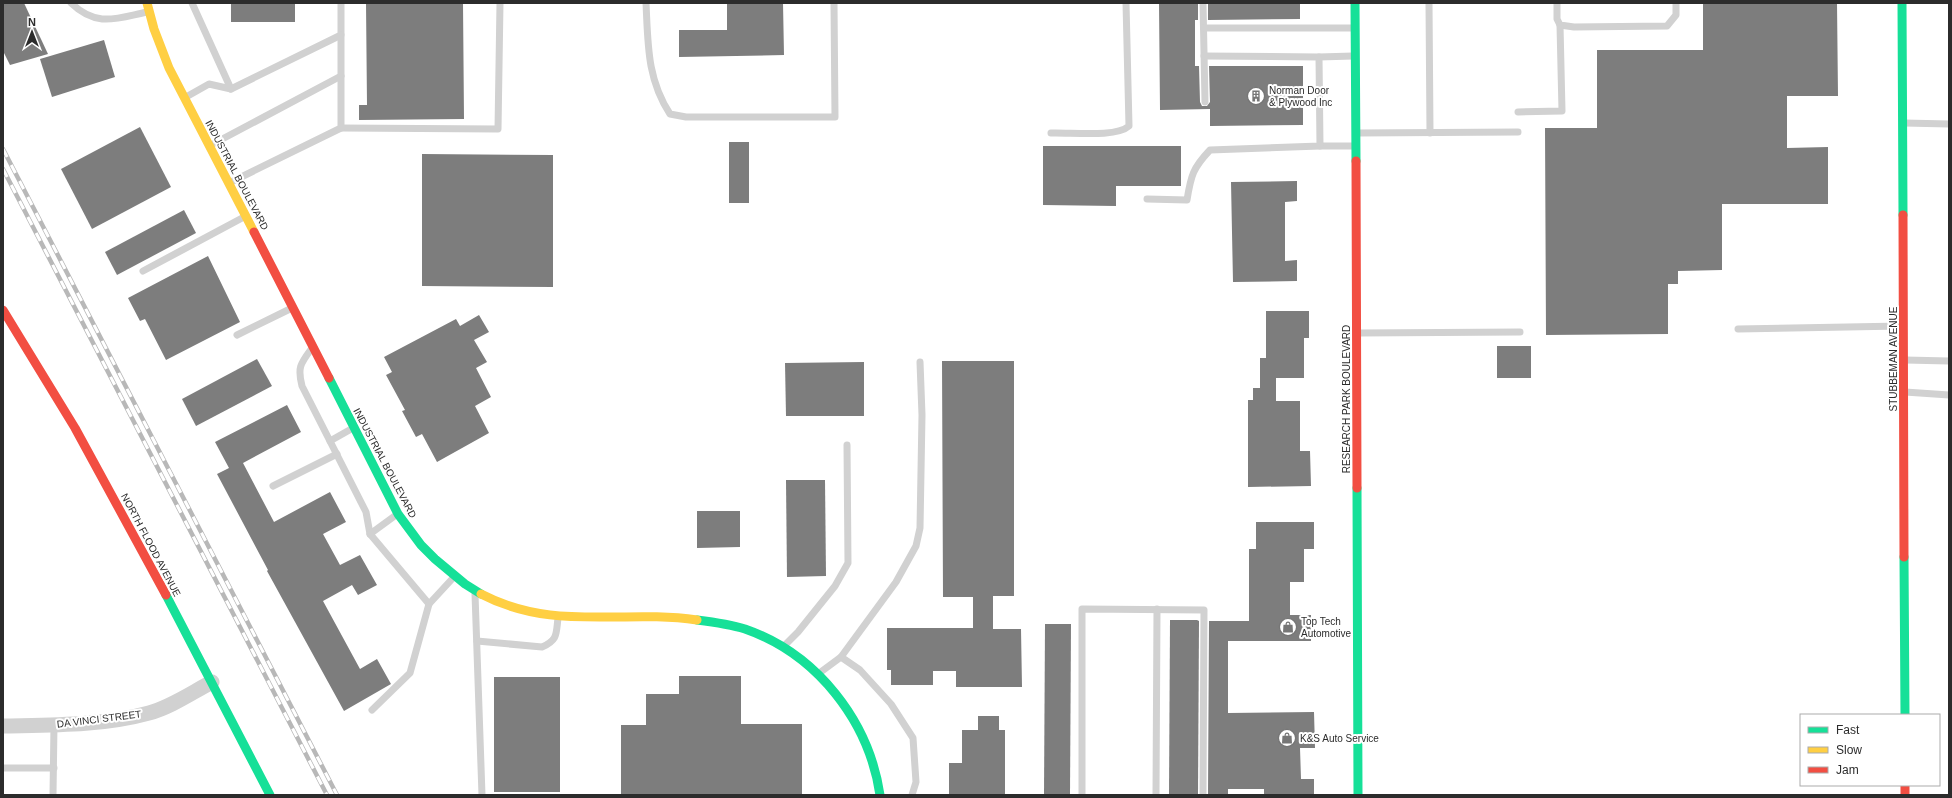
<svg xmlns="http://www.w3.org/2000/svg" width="1952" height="798" viewBox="0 0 1952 798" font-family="Arial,sans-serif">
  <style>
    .building { fill: #7d7d7d }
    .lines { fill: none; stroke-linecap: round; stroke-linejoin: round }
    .lane { stroke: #d1d1d1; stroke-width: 7 }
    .street { stroke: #d1d1d1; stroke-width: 15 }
    .fast { stroke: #16e098; stroke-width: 9 }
    .slow { stroke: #ffcf43; stroke-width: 9 }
    .jam { stroke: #f24e42; stroke-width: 9 }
    .rail-casing { stroke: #b8b8b8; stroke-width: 4.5 }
    .rail { stroke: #fff; stroke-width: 3; stroke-dasharray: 9; stroke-linecap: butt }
    .labels { text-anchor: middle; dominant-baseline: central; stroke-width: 4; stroke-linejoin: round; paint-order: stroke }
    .poi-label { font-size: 10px; fill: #2c2c2c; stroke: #fff; text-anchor: start }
    .street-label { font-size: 10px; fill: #2c2c2c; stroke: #fff }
  </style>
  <rect width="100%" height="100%" fill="#fff"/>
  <!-- building -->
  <g class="building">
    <path d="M3,3H24L48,54L10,65L3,51Z"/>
    <rect x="231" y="3" width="64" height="19"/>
    <path d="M366,3H463L464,119L359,120V105H367Z"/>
    <path d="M727,3H783L784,55L679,57V30H727Z"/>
    <path d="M1159,3H1198V20H1195V66H1199L1200,102L1202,106H1207L1210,102L1209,66H1303V125L1210,126V109L1160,110Z"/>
    <path d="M1208,3H1300V19L1208,20Z"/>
    <path d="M1703,3H1837L1838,96H1787V148L1828,147V204H1722V270L1678,271V284H1668V334L1546,335L1545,128H1597V50H1703Z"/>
    <path d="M104,40L115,77L52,97L40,59Z"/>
    <path d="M140,127L171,187L92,229L61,169Z"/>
    <rect x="729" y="142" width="20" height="61"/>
    <path d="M1043,146H1181V186H1116V206L1043,205Z"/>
    <path d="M422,154L553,155V287L422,286Z"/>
    <path d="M1297,181V201L1285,202V261L1297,260V281L1233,282L1231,182Z"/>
    <path d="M184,210L196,233L117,275L105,252Z"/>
    <path d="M208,256L240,322L166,360L145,319L140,321L128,298Z"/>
    <path d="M1266,311H1309V338H1304V378H1276V401H1300V451H1310L1311,486L1248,487V400H1253V388H1260V358H1266Z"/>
    <path d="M479,315L489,332L474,340L487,362L476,368L491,397L475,406L489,433L437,462L422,434L416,437L402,411L405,410L386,375L392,372L384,357L456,319L460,326Z"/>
    <rect x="1497" y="346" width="34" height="32"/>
    <path d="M257,359L272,386L196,426L182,399Z"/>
    <path d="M942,361H1014V596H993V629H1021L1022,687H956V671H933V685H891V670H887V628H973V597H943Z"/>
    <path d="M864,362V416H786L785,363Z"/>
    <path d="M287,405L301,432L243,463L274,522L330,492L346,522L323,534L340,565L360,555L377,585L358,595L352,585L323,601L360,669L377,659L391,684L344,711L267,571L268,570L217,474L229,468L215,442Z"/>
    <path d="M786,480H825L826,576L787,577Z"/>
    <path d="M697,511H740V547L697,548Z"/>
    <path d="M1256,522H1314V549H1304V582H1290V615H1311V641H1228V713L1314,712L1315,748H1300L1301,779H1314V795H1264V789H1228V795H1208L1209,621H1249V549H1256Z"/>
    <path d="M1170,620H1197L1199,621L1198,795H1169Z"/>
    <path d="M1045,624H1071L1070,795H1044Z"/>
    <path d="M679,676H741V724H802V795H621V725H646V694H679Z"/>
    <rect x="494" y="677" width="66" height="115"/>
    <path d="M978,716H999V730H1005V795H949V763H962V730H978Z"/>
  </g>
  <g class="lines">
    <!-- lane -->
    <g class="lane">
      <path d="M71,3C97,28 117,18 147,12"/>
      <path d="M192,3L231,89"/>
      <path d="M646,3C648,44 647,79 670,114L686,117H835L834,3"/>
      <path d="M1203,3L1205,102"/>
      <path d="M1429,3L1430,133"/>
      <path d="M1557,3V19L1560,25L1574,27L1667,26L1676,15V3"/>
      <path d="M1204,28H1354"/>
      <path d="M1319,57L1353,56"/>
      <path d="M186,97L209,84L231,89L341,35V3"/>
      <path d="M1518,112L1562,111L1560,25"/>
      <path d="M1904,123L1949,124"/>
      <path d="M341,128L498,129L500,3"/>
      <path d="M1051,133C1069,132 1116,138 1129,126L1126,3"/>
      <path d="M1358,133L1518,132"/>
      <path d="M211,145L341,76"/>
      <path d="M1320,146H1354"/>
      <path d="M231,182L341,128V35"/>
      <path d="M1147,199L1187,200C1191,175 1193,168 1210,150L1320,146L1319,57L1204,56"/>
      <path d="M143,271L244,217"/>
      <path d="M1738,329L1902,326"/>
      <path d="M1359,333L1520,332"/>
      <path d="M237,335L292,308"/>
      <path d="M312,348C301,363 297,367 302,386L366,512L370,534"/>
      <path d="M1905,360L1949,361"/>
      <path d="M1905,392L1949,395"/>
      <path d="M330,441L353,428"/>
      <path d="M273,486L337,454"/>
      <path d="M396,515L370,534L429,604"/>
      <path d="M475,594L482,795"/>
      <path d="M477,641L542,647C558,640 556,634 558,618"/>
      <path d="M783,647L798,632L835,586L848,563L847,445"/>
      <path d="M841,657L896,582L916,546L920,528L922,415L920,362"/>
      <path d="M818,674L841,657L860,670L891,704L913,738L916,782L912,795"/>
      <path d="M372,710L410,673L429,604L453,578"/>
      <path d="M3,768H54"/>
      <path d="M53,795L54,725"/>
      <path d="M1082,795V609L1204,610L1203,795"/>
      <path d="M1156,795L1157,609"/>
    </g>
    <!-- street -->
    <path class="street" d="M3,726C51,725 102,726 149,713C171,707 191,693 212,682"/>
    <!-- fast -->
    <g class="fast">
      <path d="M1355,3L1356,161"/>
      <path d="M1902,3L1903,215"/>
      <path d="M329,378L398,514L421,545L435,559L465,584L481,594"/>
      <path d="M1357,488L1358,795"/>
      <path d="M1904,557L1905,715"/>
      <path d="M166,595L270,795"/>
      <path d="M697,620C713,622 729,624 745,629C817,654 869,721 880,795"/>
    </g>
    <!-- slow -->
    <g class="slow">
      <path d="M147,3L154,29L169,68L254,232"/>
      <path d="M481,594C554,632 621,609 697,620"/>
    </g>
    <!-- jam -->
    <g class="jam">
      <path d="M1356,161L1357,488"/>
      <path d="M1903,215L1904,557"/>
      <path d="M254,232L329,378"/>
      <path d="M3,310L75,428L166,595"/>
      <path d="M1905,785V795"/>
    </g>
    <defs>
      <g id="rail">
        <path d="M3,149L337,795"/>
        <path d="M3,169L327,795"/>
      </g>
    </defs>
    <!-- rail casing -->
    <use href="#rail" class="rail-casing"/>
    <!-- rail -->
    <use href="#rail" class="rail"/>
  </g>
  <!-- icons -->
  <defs>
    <symbol id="building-ring" viewBox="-11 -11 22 22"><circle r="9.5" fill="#fff" stroke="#767676" stroke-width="1.5"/><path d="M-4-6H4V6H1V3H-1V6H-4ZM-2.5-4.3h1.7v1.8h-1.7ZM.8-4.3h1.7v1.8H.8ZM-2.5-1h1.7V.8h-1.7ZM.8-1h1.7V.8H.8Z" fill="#767676"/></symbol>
    <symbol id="shop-ring" viewBox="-11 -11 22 22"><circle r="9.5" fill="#fff" stroke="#767676" stroke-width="1.5"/><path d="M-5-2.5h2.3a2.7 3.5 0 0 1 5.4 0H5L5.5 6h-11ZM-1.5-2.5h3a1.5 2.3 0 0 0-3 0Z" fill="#767676"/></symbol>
  </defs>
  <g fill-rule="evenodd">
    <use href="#building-ring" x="1246" y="86" width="20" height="20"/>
    <use href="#shop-ring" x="1278" y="617" width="20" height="20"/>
    <use href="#shop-ring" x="1277" y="728" width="20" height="20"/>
  </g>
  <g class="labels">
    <!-- poi labels -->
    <g class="poi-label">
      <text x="1269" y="90">Norman Door<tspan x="1269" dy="12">&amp; Plywood Inc</tspan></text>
      <text x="1301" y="621">Top Tech<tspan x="1301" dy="12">Automotive</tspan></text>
      <text x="1300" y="738">K&amp;S Auto Service</text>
    </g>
    <!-- street labels -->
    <g class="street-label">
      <text transform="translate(237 175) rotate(62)">INDUSTRIAL BOULEVARD</text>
      <text transform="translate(1893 359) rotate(-90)">STUBBEMAN AVENUE</text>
      <text transform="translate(1346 399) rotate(-90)">RESEARCH PARK BOULEVARD</text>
      <text transform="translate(385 463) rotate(62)">INDUSTRIAL BOULEVARD</text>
      <text transform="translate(151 545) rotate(62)">NORTH FLOOD AVENUE</text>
      <text transform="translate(99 719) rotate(-7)">DA VINCI STREET</text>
    </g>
  </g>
  <!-- border -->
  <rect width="1952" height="798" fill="none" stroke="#2c2c2c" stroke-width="8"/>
  <!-- legend -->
  <rect x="1800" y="714" width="140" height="72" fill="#ffffff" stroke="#ababab"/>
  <rect x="1808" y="727" width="20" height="6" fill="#16e098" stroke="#ababab"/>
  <text x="1836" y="734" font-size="12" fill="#2c2c2c">Fast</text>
  <rect x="1808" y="747" width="20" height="6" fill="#ffcf43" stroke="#ababab"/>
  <text x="1836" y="754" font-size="12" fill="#2c2c2c">Slow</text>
  <rect x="1808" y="767" width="20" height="6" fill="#f24e42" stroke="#ababab"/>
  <text x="1836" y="774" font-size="12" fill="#2c2c2c">Jam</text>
  <!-- north arrow -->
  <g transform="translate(32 32)" stroke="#ffffff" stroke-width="3" paint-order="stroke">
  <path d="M0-3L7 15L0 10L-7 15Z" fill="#2c2c2c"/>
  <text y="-6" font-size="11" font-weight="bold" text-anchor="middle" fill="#2c2c2c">N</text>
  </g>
</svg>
